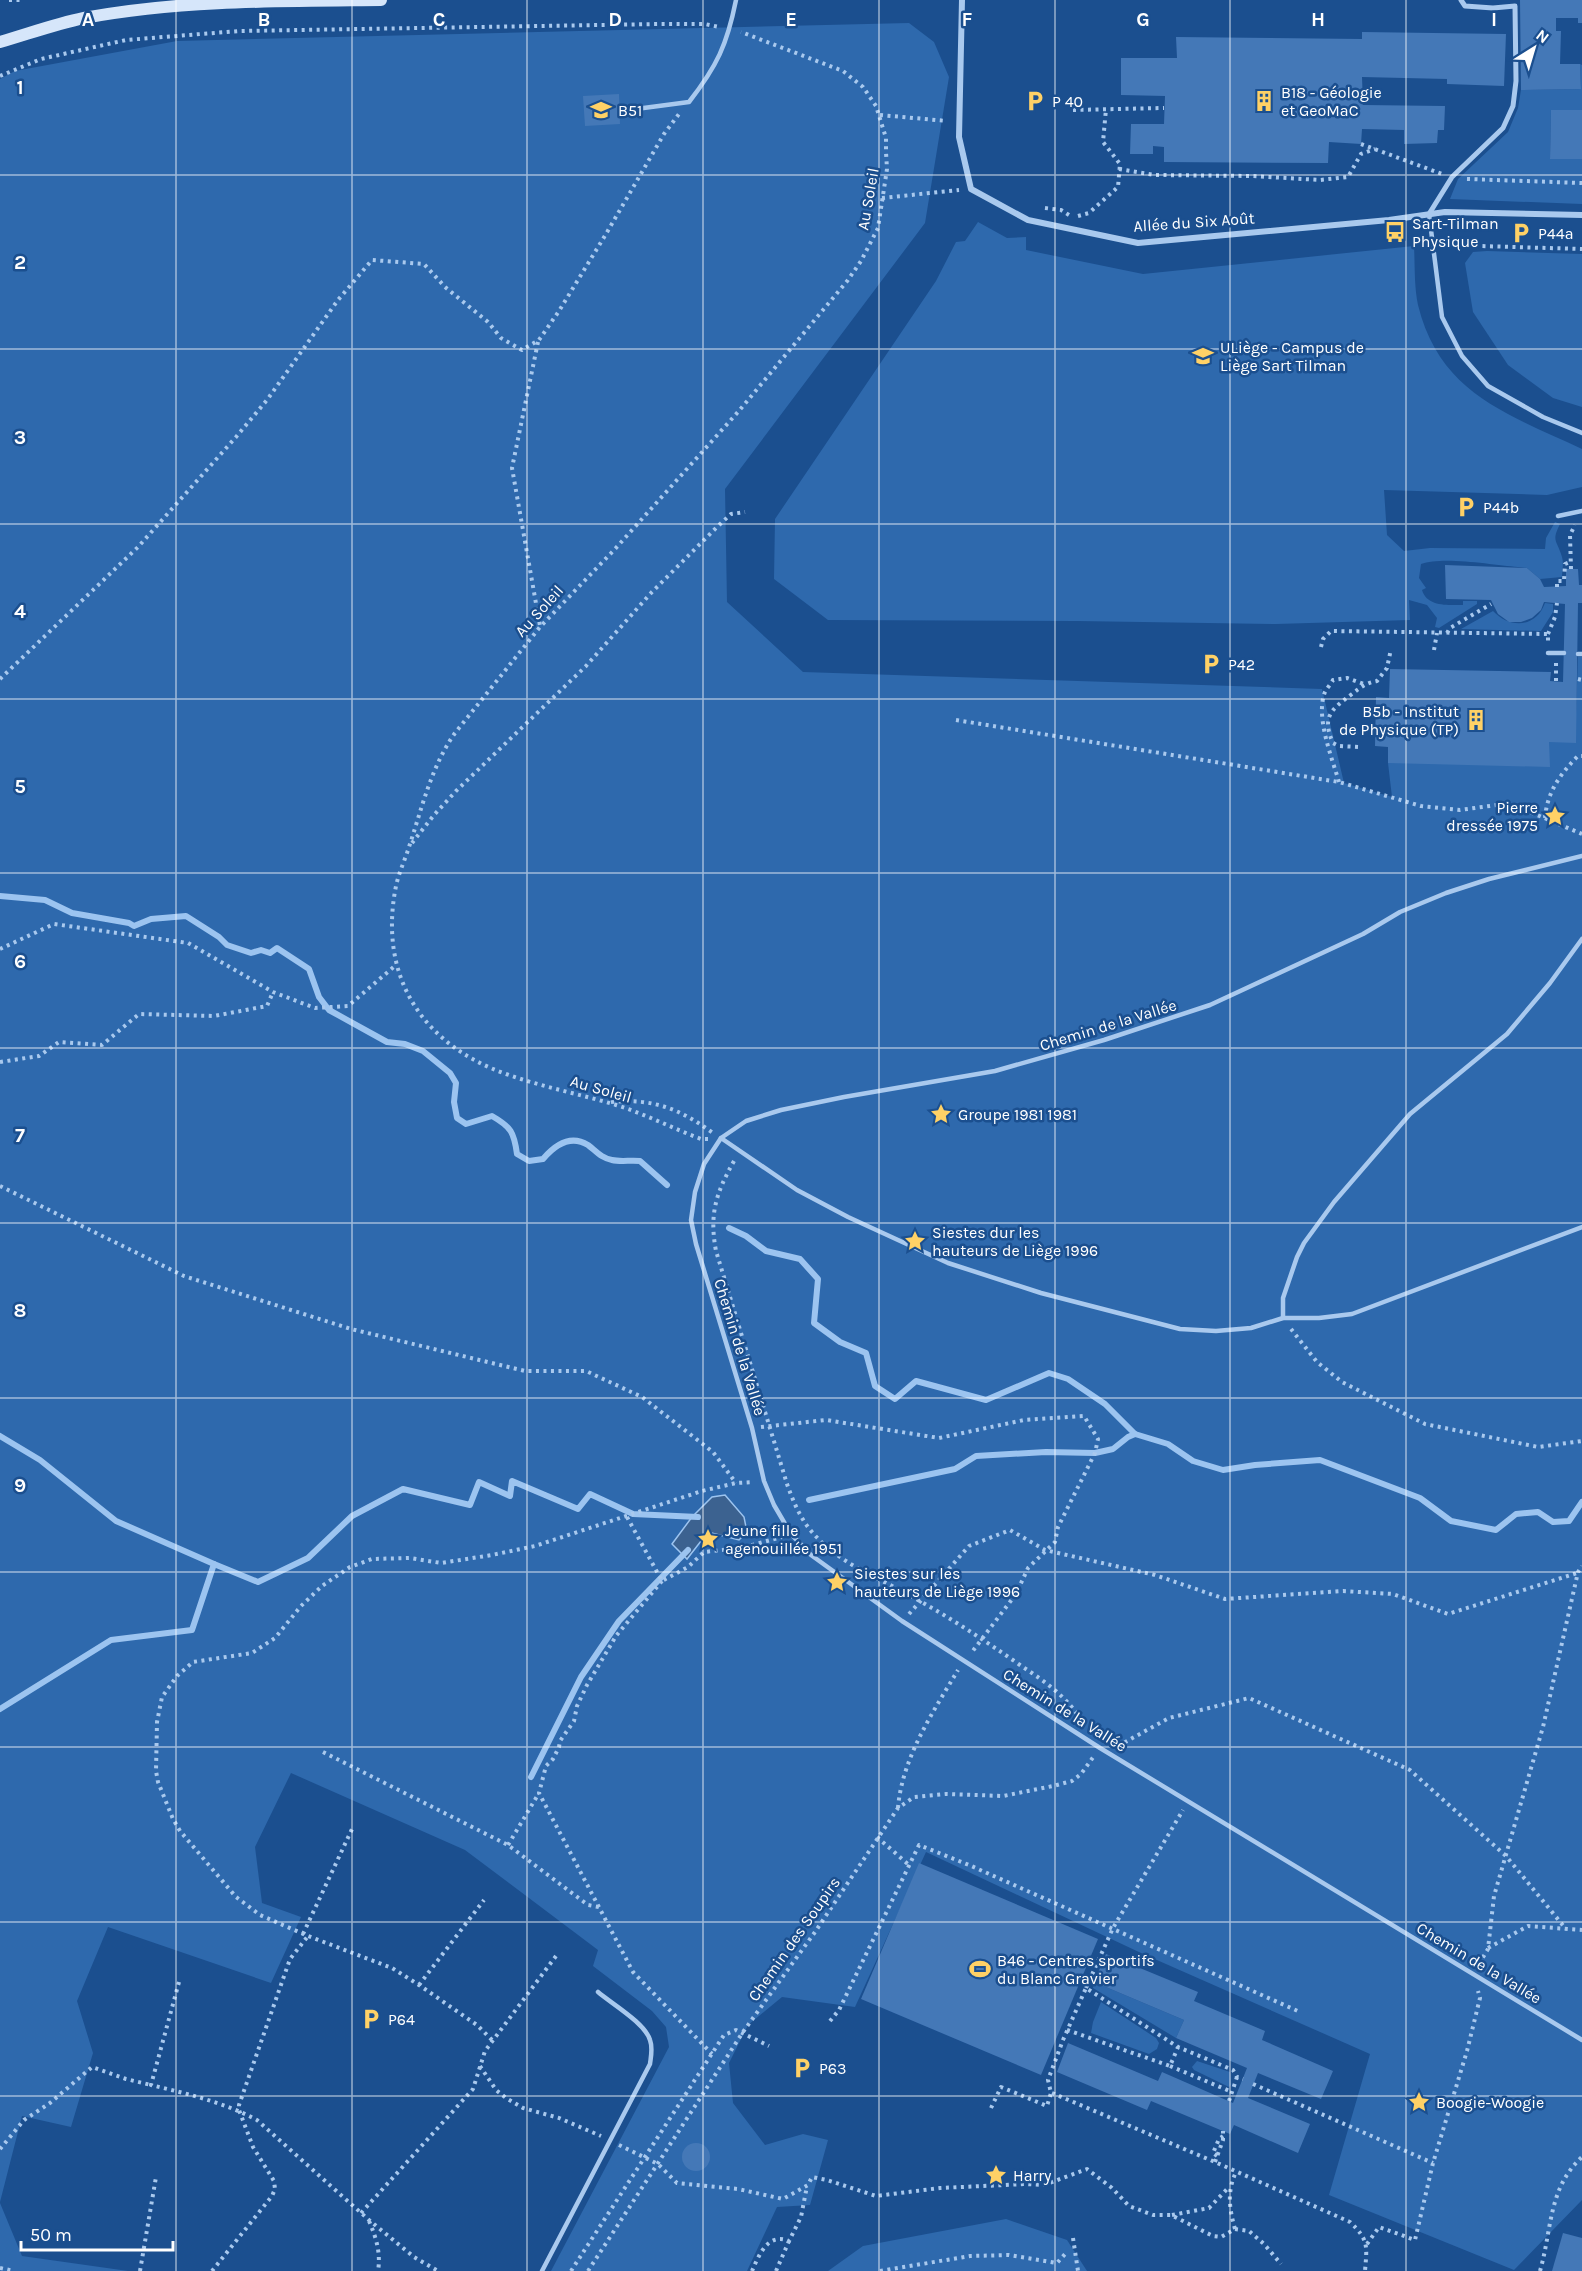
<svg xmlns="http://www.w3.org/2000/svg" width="1582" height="2271" viewBox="0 0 1582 2271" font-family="Karla,sans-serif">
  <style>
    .green { fill: #2e69ad }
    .water { fill: #3c6290; stroke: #9cc4f0; stroke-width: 1.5 }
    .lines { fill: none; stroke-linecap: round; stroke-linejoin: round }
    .stream { stroke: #9cc4f0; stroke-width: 6 }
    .building { fill: #4478b7 }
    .path { stroke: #a9c9ee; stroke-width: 4; stroke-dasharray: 3 4.5; stroke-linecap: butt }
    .service { stroke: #a9c9ee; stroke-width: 4.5 }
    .pedestrian { stroke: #a9c9ee; stroke-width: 5 }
    .minor { stroke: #a9c9ee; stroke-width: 6 }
    .secondary { stroke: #d6e6fa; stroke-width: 12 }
    .grid { fill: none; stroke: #fff; stroke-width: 1.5; stroke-opacity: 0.55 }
    .labels { text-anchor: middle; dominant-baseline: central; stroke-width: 5; stroke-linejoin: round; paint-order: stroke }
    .poi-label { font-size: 16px; fill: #fff; stroke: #1b4f8f; text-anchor: start }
    .street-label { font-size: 16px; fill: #fff; stroke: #1b4f8f }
    .grid-label { font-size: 20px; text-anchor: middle; font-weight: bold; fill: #fff; stroke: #1b4f8f; stroke-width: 5; stroke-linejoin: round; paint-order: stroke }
  </style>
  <rect width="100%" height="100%" fill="#1b4f8f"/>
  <!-- green -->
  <g class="green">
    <path d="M909,23L934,42L949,77L925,223L725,489L727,602L803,672L1322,689L1344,783L1392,797L1388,763L1549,742H1575L1578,657H1582V2200L1514,2270L1329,2195L1370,2054L1141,1953L926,1852L855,2007L782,1997L748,2025L729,2063L733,2103L765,2145L803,2134L828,2140L810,2205L777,2207L747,2271H551L669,2047L666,2027L652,2011L593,1966L598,1950L465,1850L291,1773L255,1847L262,1903L301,1917L271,1983L108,1927L77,2001L93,2053L71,2127L22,2116L0,2202V79L15,71L177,41Z"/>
    <path d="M1580,64L1582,65V110H1551L1550,158L1582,159V204L1450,199L1458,179L1508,132L1518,108L1521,90L1581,89Z"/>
    <path d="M978,222L1007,238L1026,237V250L1143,274L1414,246C1415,265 1414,286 1418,305C1440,394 1508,414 1582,449V487L1547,495L1384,490L1387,535L1404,551L1430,548L1545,549L1546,538L1555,522L1560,524C1551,542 1557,540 1562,557C1564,563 1562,571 1562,577L1540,579L1527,568L1518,567C1493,565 1443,556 1421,564L1419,578L1426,588L1422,590C1427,607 1448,605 1463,605V601H1477V604L1439,628L1435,627L1437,618L1427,605L1409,600L1410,620L1276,624L1077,621L828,620L774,579L775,519L936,281L956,242L965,241Z"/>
    <path d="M1487,251L1582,254V407L1553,398L1508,365L1473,312L1465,263L1473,252Z"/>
    <path d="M1545,603L1553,604V612L1541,631L1461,629L1493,611C1510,629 1536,628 1545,603Z"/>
    <path d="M1094,1982L1184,2020L1176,2038L1093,1988Z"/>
    <path d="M1101,2002L1156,2038L1159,2043L1157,2049L1149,2054L1091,2033L1093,2022Z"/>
    <path d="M1197,2061L1230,2072L1231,2085L1229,2087L1194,2070L1192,2067Z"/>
    <path d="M0,2203L22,2256L128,2271H0Z"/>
    <path d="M1006,2219L1067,2240L1087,2271H828L863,2246Z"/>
  </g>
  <!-- water -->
  <path class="water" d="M725,1495L744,1517L747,1532L739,1540L708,1532L687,1559L672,1544L692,1517L712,1497Z"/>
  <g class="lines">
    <!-- stream -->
    <g class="stream">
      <path d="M0,896L45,900L72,913L129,923L134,926L151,919L186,916L219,937L227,945L251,953L261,950L270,953L277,948L309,969L319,997L329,1010L387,1042L405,1044L423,1051L450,1073L456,1083L454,1102L457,1118L466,1124L492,1116C511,1127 514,1132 517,1154L529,1161L543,1159C554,1146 570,1134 588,1145C596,1151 601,1158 612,1160C620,1162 631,1160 640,1161L667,1185"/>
      <path d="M729,1228L746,1236L766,1251L800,1259L818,1279L814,1323L840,1342L866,1353L875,1386L895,1399L916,1381L986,1400L1049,1373L1068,1379L1105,1404L1135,1434L1168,1444L1193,1461L1223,1470L1255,1465L1320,1460L1420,1498L1451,1521L1496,1530L1516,1514L1538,1512L1553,1522L1569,1521L1582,1502"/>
      <path d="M0,1436L40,1460L116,1521L214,1564"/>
      <path d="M809,1500L955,1469L976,1456L1046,1452L1095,1453L1113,1449L1128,1437L1135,1434"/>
      <path d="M0,1709L111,1640L192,1630L214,1564L258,1582L308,1558L352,1516L403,1489L470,1505L479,1482L510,1496L512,1481L578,1509L590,1494L633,1514L698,1517"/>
      <path d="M531,1777L581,1677L619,1621L688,1550"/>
    </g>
  </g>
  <!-- building -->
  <g class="building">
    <path d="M1520,0H1582V23H1578V18H1556V31H1561L1560,64H1580L1581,89L1521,90Z"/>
    <path d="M1362,32L1506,34L1504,86L1447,84V79L1362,77L1363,105L1445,106L1444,130H1438L1437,143L1404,144V130L1362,129L1361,144L1329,142L1328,163L1164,162V147L1153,146V154H1130L1131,124H1164L1165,96L1121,95V58H1177L1176,37L1362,39Z"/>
    <path d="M619,94L620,124L585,126L583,96Z"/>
    <path d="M1551,110H1582V159H1550Z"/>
    <path d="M1445,565L1527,568L1540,579L1544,587L1566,586V569H1578L1579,585H1582V603H1578L1576,743L1549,742L1550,767L1388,763V747L1375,746L1376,697L1389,698L1390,669L1551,672L1550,681L1563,682L1565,604L1544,602L1541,610L1532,618L1521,622H1509L1498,614L1491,600L1446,599Z"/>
    <path d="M919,1863L1098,1939L1041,2075L861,1999Z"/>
    <path d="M1106,1954L1198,1992L1194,2001L1265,2031L1262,2040L1333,2071L1321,2099L1258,2073L1248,2098L1310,2124L1298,2153L1234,2125L1230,2134L1151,2101L1147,2110L1057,2072L1068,2043L1158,2081L1162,2072L1233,2103L1247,2068L1176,2038L1184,2020L1094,1982Z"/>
    <circle cx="696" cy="2157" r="14"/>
    <path d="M1563,2233L1582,2238V2271H1552Z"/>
  </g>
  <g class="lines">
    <!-- path -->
    <g class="path">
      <path d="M9,0H24"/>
      <path d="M0,76L41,59L126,40L239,31L658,24H705L719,27"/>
      <path d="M1073,110L1164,108"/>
      <path d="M880,115L947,121"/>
      <path d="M1361,144L1442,174"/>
      <path d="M1119,169L1155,175L1252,176L1320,180L1348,177L1361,154L1375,149"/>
      <path d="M1467,179L1582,183"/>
      <path d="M882,198L959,190"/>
      <path d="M1045,208L1061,210L1069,215"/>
      <path d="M1078,216L1089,213L1118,187L1120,164L1103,142L1106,109"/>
      <path d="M1445,245L1582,249"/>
      <path d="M538,342L512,468L540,626"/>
      <path d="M1571,569L1570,535L1575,525"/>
      <path d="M1557,587V581H1564L1565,564L1570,562"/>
      <path d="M1447,633L1450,628L1491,604"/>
      <path d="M1548,634L1555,617L1557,603"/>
      <path d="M1321,647L1323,639L1331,631L1548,634V643"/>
      <path d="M1434,650L1437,633"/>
      <path d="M1556,663V682"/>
      <path d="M0,679L138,547L236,437L267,400L338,300L372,260L424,264L445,287L488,322L501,338L522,350L539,340L559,311L606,234L664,134L679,114"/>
      <path d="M1578,679L1582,680"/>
      <path d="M956,720L1339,782L1421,806L1460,810L1497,805L1523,809L1582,834"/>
      <path d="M1358,747L1339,746L1333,743C1321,716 1332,709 1352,694C1361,687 1366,683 1377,681L1387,668L1391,649"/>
      <path d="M1339,782C1332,758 1315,716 1325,692C1327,688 1331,684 1333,680L1347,678L1364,684"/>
      <path d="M1545,818C1547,792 1561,773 1578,756H1582"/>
      <path d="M412,843L434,815L456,791L586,666L651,593L718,526L731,514L745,512"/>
      <path d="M0,949L54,924L188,943L273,992L315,1008L348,1006L396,965"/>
      <path d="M0,1062L39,1056L59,1042L102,1045L139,1014L214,1016L267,1006L273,992"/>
      <path d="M611,1102C653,1098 680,1109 713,1133"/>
      <path d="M708,1139H701C672,1128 645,1114 616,1105C580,1094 542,1087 506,1074C421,1044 378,975 396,886C399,872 405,860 409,847C422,808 431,767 455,733L540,627L615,549L738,412L848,280L861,261L878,228L887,169L886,152V138L876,106L863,87L843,71L741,32"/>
      <path d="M734,1161C716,1193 709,1214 716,1251L787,1484C793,1501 800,1518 812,1532C838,1563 877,1577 911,1596C949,1617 984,1640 1020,1665C1044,1681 1068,1697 1083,1723"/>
      <path d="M0,1186L184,1276L351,1329L525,1371H586L642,1397L713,1452L736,1483"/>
      <path d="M1291,1329L1317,1362L1342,1382L1425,1424L1538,1447L1582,1441"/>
      <path d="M761,1427L826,1420L939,1438L1024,1420L1084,1416L1098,1439L1095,1453L1058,1527L1055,1542L1028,1568L1016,1594L972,1652"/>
      <path d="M627,1517L662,1581L688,1567L704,1552L741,1548L782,1537"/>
      <path d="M662,1581L616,1636L587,1685L577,1706L574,1721L560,1741L559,1747L553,1759L546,1766L539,1793L633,1972L712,2054"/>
      <path d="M909,1614L969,1546L1010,1530L1045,1550L1155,1575L1225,1599L1343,1591L1393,1594L1448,1614L1577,1573"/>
      <path d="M1118,1746L1169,1718L1249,1698L1410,1770L1506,1856L1566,1929"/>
      <path d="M323,1752L508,1845L588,1905L599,1907"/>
      <path d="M898,1808C902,1758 933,1712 958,1670"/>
      <path d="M877,1837L909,1865"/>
      <path d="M508,1845L539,1793"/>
      <path d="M303,1934L352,1829"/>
      <path d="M1488,1948L1528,1926L1582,1930"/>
      <path d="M1479,1964L1488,1949L1494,1896L1543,1727L1578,1572L1582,1566"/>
      <path d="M179,1982L151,2085C188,2094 223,2102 257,2120L369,2220L414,2257L438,2271"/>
      <path d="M419,1985L484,1900"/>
      <path d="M1086,1988L1113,1928L1183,1810"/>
      <path d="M830,2021L839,2010L919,1845L969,1865L1300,2012"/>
      <path d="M1067,2030L1170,2066L1178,2047"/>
      <path d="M492,2040L477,2025L419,1985L392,1968L308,1936L260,1915L236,1897L180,1831L173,1819L158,1782L156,1771L157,1722L162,1697L177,1676L193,1662L252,1653L275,1638L301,1606L322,1586L350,1567L372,1559L410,1558L441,1563L492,1555L535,1546L702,1491L736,1483L754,1482"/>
      <path d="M480,2066L496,2090L506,2098L523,2108L559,2118L601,2136"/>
      <path d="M1170,2066L1232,2092"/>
      <path d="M1253,2084L1433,2163"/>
      <path d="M1052,2093L1215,2162L1350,2222C1369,2240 1367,2246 1365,2271"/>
      <path d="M1229,2101L1237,2077"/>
      <path d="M991,2108L1001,2087L1047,2106L1051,2093L1048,2080L1063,2040L1086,1988L1178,2047L1233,2070L1237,2077L1243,2079"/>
      <path d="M619,2145L658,2164L677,2183L738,2189L783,2199L808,2185L812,2177L827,2180L876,2196L940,2188L1026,2184L1044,2185L1087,2169L1112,2188L1129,2206L1153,2215H1171L1213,2236L1221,2237L1235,2229L1249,2231L1264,2244L1281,2264"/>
      <path d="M0,2149L24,2120L50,2103L92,2067L126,2079L151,2085"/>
      <path d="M1217,2156L1213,2153L1219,2139L1223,2136"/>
      <path d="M1215,2162L1223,2140V2131"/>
      <path d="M361,2213L473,2089L485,2051L556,1956"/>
      <path d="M1172,2215L1209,2208L1229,2187"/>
      <path d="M369,2221C376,2237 381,2253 378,2271"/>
      <path d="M1235,2229C1229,2208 1227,2191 1236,2172"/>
      <path d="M1073,2238L1078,2271"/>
      <path d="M1367,2244L1379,2227L1415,2240L1433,2163L1467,2051L1480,1998L1478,1991"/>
      <path d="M0,2268L14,2271"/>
      <path d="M140,2271L156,2177"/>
      <path d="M212,2271L272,2196L275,2189L274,2181L253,2147L239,2110V2105L290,1959L308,1936"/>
      <path d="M571,2271L724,2035L736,2030L769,2046"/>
      <path d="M588,2271L743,2032L815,1932L898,1808L914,1797L946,1794L1003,1796L1053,1786L1072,1781L1081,1774L1094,1756"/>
      <path d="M752,2271C759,2255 768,2232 789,2241L801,2217L807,2186"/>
      <path d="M776,2271L789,2241"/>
      <path d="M880,2271L970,2256L1009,2255L1057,2263L1066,2253"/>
      <path d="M1540,2271C1552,2230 1548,2188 1582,2157"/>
    </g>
    <!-- service -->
    <g class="service">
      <path d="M636,109L689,102C717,66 727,45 736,0"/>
      <path d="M1429,214L1442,317L1462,356L1488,386L1543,417L1582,433"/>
      <path d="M1558,516L1582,511"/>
      <path d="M1548,653H1564"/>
      <path d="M1578,654H1582"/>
      <path d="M1582,856L1489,879L1446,893L1400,912L1363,934L1210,1005L1104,1040L995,1071L844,1097L781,1110L746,1121L721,1138L704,1164L695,1192L691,1220L696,1244L752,1428L764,1481L774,1505L791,1534L811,1555L902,1621L1100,1748L1582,2040"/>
      <path d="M721,1138L797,1190L848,1217L948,1263L1041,1293L1180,1329L1216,1331L1251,1328L1283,1318H1319L1352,1314L1582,1227"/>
      <path d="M1283,1318V1298L1297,1257L1304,1243L1334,1202L1410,1114L1507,1034L1550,983L1582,939"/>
      <path d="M542,2271L650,2064C651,2056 653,2048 650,2040C645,2023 612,2004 598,1992"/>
    </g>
    <!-- pedestrian -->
    <path class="pedestrian" d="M1429,214L1452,177L1503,128L1513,106L1516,81L1515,6L1493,8L1465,6L1461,0"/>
    <!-- minor -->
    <path class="minor" d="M962,0L959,137L971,189L1028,220L1138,243L1389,220L1445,212L1582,215"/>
    <!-- secondary -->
    <path class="secondary" d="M0,42C28,34 55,24 84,18C181,0 283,1 381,0"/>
  </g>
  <!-- grid -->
  <path class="grid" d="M176,0V2271M352,0V2271M527,0V2271M703,0V2271M879,0V2271M1055,0V2271M1230,0V2271M1406,0V2271M0,175H1582M0,349H1582M0,524H1582M0,699H1582M0,873H1582M0,1048H1582M0,1223H1582M0,1398H1582M0,1572H1582M0,1747H1582M0,1922H1582M0,2096H1582"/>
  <!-- icons -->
  <defs>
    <symbol id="parking-bare" viewBox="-9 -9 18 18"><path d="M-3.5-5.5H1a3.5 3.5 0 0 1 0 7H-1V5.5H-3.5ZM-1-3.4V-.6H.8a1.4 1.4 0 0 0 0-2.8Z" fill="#ffd166" stroke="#1b4f8f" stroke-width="2.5" paint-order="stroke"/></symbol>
    <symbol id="building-bare" viewBox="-9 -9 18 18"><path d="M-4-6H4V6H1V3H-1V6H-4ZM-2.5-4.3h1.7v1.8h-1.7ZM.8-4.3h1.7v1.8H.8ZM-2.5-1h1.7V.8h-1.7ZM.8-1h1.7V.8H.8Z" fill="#ffd166" stroke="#1b4f8f" stroke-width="2.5" paint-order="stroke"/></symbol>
    <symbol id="university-bare" viewBox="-9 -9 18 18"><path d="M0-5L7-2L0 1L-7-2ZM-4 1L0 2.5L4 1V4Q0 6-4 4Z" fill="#ffd166" stroke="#1b4f8f" stroke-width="2.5" paint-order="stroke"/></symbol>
    <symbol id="bus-bare" viewBox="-9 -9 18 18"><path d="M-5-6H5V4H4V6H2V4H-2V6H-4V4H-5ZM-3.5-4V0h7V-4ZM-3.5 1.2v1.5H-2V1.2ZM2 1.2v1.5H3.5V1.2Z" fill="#ffd166" stroke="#1b4f8f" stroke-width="2.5" paint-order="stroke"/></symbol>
    <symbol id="sight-bare" viewBox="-9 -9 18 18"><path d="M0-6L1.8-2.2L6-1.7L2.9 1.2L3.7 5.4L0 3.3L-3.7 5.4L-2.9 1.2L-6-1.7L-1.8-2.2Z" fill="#ffd166" stroke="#1b4f8f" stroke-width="2.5" paint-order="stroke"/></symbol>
    <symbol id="stadium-bare" viewBox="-9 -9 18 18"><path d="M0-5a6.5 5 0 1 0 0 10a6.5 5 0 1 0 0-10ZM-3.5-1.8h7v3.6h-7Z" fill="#ffd166" stroke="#1b4f8f" stroke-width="2.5" paint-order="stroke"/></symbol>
  </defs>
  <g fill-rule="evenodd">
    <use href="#parking-bare" x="1020" y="86" width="30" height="30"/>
    <use href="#building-bare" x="1249" y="86" width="30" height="30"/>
    <use href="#university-bare" x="586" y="95" width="30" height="30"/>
    <use href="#bus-bare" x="1380" y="217" width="30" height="30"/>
    <use href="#parking-bare" x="1506" y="218" width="30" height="30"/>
    <use href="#university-bare" x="1188" y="341" width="30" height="30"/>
    <use href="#parking-bare" x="1451" y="492" width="30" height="30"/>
    <use href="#parking-bare" x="1196" y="649" width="30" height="30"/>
    <use href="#building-bare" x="1461" y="705" width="30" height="30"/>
    <use href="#sight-bare" x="1540" y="801" width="30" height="30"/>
    <use href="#sight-bare" x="926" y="1099" width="30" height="30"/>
    <use href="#sight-bare" x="900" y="1226" width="30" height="30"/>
    <use href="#sight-bare" x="693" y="1524" width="30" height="30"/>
    <use href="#sight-bare" x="822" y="1567" width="30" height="30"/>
    <use href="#stadium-bare" x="965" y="1954" width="30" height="30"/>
    <use href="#parking-bare" x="356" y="2004" width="30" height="30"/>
    <use href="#parking-bare" x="787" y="2053" width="30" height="30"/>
    <use href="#sight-bare" x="1404" y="2087" width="30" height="30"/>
    <use href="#sight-bare" x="981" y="2160" width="30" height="30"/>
  </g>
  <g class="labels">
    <!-- poi labels -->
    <g class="poi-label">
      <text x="1281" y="92">B18 - Géologie<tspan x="1281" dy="18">et GeoMaC</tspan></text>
      <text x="1052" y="101">P 40</text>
      <text x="618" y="110">B51</text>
      <text x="1412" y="223">Sart-Tilman<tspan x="1412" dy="18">Physique</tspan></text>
      <text x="1538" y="233">P44a</text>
      <text x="1220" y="347">ULiège - Campus de<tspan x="1220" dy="18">Liège Sart Tilman</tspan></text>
      <text x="1483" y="507">P44b</text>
      <text x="1228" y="664">P42</text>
      <text x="1459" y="711" text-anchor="end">B5b - Institut<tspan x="1459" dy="18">de Physique (TP)</tspan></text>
      <text x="1538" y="807" text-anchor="end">Pierre<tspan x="1538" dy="18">dressée 1975</tspan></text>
      <text x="958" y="1114">Groupe 1981 1981</text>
      <text x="932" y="1232">Siestes dur les<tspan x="932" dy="18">hauteurs de Liège 1996</tspan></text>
      <text x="725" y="1530">Jeune fille<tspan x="725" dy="18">agenouillée 1951</tspan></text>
      <text x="854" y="1573">Siestes sur les<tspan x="854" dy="18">hauteurs de Liège 1996</tspan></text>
      <text x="997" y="1960">B46 - Centres sportifs<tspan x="997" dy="18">du Blanc Gravier</tspan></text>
      <text x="388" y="2019">P64</text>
      <text x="819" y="2068">P63</text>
      <text x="1436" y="2102">Boogie-Woogie</text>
      <text x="1013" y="2175">Harry</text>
    </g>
    <!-- street labels -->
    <g class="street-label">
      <text transform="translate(868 199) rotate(-80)">Au Soleil</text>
      <text transform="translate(1194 222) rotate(-4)">Allée du Six Août</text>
      <text transform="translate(539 611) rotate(-48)">Au Soleil</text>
      <text transform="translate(1108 1025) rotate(-17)">Chemin de la Vallée</text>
      <text transform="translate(601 1089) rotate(16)">Au Soleil</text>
      <text transform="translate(740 1347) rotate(73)">Chemin de la Vallée</text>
      <text transform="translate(1065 1710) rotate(32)">Chemin de la Vallée</text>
      <text transform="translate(794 1939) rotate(-55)">Chemin des Soupirs</text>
      <text transform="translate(1479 1963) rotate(31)">Chemin de la Vallée</text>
    </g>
  </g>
  <g class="grid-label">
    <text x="88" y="26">A</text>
    <text x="264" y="26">B</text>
    <text x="439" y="26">C</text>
    <text x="615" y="26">D</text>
    <text x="791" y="26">E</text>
    <text x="967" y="26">F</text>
    <text x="1143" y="26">G</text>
    <text x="1318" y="26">H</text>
    <text x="1494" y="26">I</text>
    <text x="20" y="94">1</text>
    <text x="20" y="269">2</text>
    <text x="20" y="444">3</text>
    <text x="20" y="618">4</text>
    <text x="20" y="793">5</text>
    <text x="20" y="968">6</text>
    <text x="20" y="1142">7</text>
    <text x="20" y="1317">8</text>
    <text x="20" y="1492">9</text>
  </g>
  <!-- north arrow -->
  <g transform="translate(1534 48) rotate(37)" stroke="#1b4f8f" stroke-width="4.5" paint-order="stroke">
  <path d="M0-4.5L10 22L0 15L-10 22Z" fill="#ffffff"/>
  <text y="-9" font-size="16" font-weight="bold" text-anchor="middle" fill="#ffffff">N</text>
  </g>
  <!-- scale -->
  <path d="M21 2241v9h152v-9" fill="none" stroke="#ffffff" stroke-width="3"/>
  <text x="30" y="2241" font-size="18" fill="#ffffff" stroke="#1b4f8f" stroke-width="4.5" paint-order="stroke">50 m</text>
</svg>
